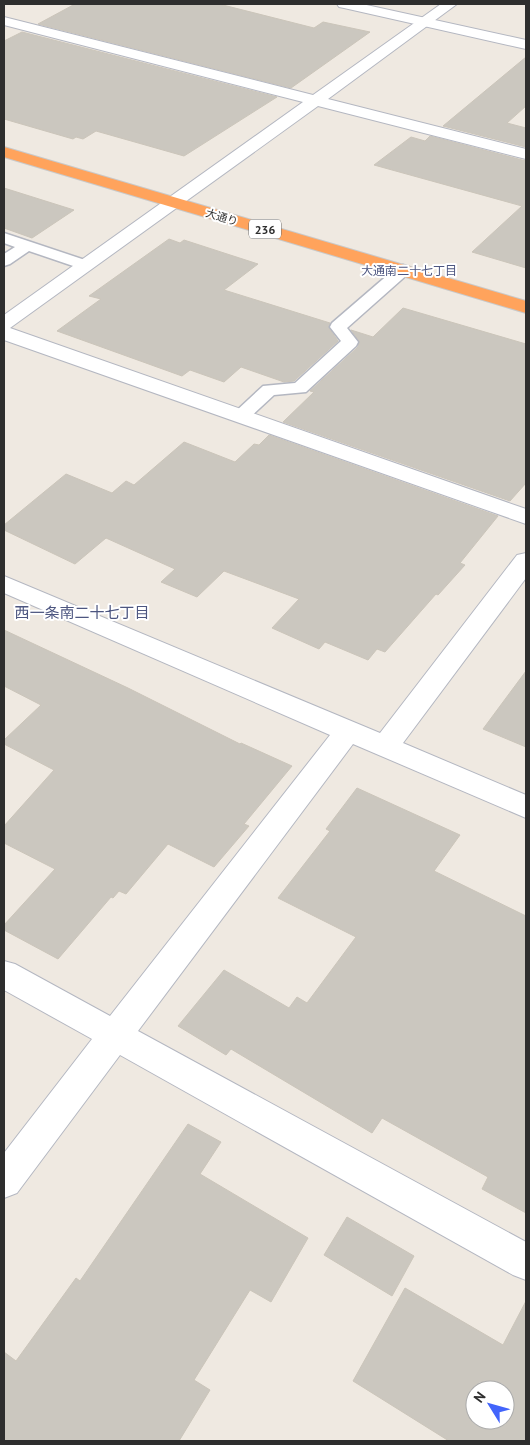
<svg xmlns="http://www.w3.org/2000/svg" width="530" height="1445" viewBox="0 0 530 1445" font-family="'PT Sans','Noto Sans JP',sans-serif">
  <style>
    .building { fill: #cbc7bf; stroke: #cbc5ba; fill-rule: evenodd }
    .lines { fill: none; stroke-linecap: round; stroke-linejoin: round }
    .lane-casing { stroke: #b4b7c1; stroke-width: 3 }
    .street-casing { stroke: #b4b7c1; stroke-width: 2 }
    .secondary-casing { stroke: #b4b7c1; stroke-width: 2 }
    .highway-casing { stroke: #c9c9c9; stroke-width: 2 }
    .lane { fill: #fff; fill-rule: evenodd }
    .street { fill: #fff; fill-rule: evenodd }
    .secondary { fill: #fff; fill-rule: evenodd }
    .highway { fill: #ffa35c; fill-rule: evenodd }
    .labels { text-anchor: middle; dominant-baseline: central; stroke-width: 4; stroke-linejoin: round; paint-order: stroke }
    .far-street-label { font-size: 11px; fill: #2e2e2e; stroke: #fff }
    .shield { fill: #fff; stroke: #6d6d6d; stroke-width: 1 }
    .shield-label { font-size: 12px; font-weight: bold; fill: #2e2e2e }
    .far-neighbourhood-label { font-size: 12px; fill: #4d5680; stroke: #fff }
    .neighbourhood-label { font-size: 15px; fill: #4d5680; stroke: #fff }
  </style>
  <rect width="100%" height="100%" fill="#efe9e1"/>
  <!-- building -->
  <g class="building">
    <path d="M75,4H219L314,28L323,22L370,32L291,88L38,24Z"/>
    <path d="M22,32L277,97L184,156L96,131L83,139L76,137L73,139L4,119V41Z"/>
    <path d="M526,57V106L507,123L526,128V147L443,126Z"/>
    <path d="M430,136L526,161V268L472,252L522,206L374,165L411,137L425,141Z"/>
    <path d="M4,188L74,210L32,238L4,228Z"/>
    <path d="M169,239L180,243L184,240L258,264L224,290L330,323L329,328L338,341L294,381L284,382L241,367L224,382L190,370L182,376L57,331L101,299L89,296Z"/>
    <path d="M403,308L526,344V483L510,501L283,422L314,392L310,391L358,347L359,341L351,330L373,337Z"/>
    <path d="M269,435L498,516L460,563L465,565L438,595L436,594L385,652L377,649L368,660L325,642L319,649L272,628L299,599L224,571L197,597L161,582L175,569L106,538L75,564L4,530V525L66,474L112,493L126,481L134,485L184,442L235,462L254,444L259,445Z"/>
    <path d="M4,630L128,688L240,744L241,743L292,766L244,824L249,826L214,867L168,844L126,894L119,891L113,898L111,897L58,959L4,930V925L55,869L4,843V826L54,770L4,744V740L41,705L4,686Z"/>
    <path d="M526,671V747L483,729Z"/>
    <path d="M357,788L460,835L434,871L526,916V1213L482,1189L488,1177L382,1118L372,1133L231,1049L226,1055L178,1026L224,970L289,1008L297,997L307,1003L356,937L278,898L330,831L326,829Z"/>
    <path d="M188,1124L221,1142L200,1174L308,1238L271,1302L250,1290L194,1380L210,1390L179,1441H4V1352L16,1361L76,1278L80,1281Z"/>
    <path d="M347,1217L414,1256L392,1296L324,1255Z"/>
    <path d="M405,1288L503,1345L526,1301V1441H449L353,1381ZM475,1390H505V1420H475Z"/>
  </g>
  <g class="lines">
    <defs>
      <g id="lane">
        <path d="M4,233L91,262L93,265L91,268L85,270L29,251L10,264L4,266V254L15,247L4,243Z"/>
        <path d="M403,265L409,267L411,270L409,273L347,328L358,342L356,346L306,392L274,395L247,420L241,421L235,420L232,416L235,412L263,386L295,383L341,341L330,327L332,323L397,267Z"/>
      </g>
      <g id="street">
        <path d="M441,4H457L328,99L526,149V159L318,106L10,328L526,509V524L4,340V315L303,102L4,25V17L313,95Z"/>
        <path d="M526,553V578L403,743L526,795V818L353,744L138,1031L526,1242V1280L513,1275L120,1055L17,1193L4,1198V1153L92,1039L4,990V961L15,964L110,1016L330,735L4,593V576L380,733L517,555Z"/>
      </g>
      <path id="secondary" d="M337,4H362L526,40V49L344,8L339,7Z"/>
      <path id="highway" d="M4,147L526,301V313L4,157Z"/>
    </defs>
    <!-- lane casing -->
    <use href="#lane" class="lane-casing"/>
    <!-- street casing -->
    <use href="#street" class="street-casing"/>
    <!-- secondary casing -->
    <use href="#secondary" class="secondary-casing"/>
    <!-- highway casing -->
    <use href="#highway" class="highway-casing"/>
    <!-- lane -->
    <use href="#lane" class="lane"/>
    <!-- street -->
    <use href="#street" class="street"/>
    <!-- secondary -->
    <use href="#secondary" class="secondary"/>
    <!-- highway -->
    <use href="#highway" class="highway"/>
  </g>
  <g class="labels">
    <!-- far-street labels -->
    <g class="far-street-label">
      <text transform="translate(222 217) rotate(17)">大通り</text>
    </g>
    <!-- shield labels -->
    <rect class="shield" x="249" y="219.5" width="32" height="19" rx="4"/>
    <g class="shield-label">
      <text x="265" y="229">236</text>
    </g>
    <!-- far-neighbourhood labels -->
    <g class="far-neighbourhood-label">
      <text x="409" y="270">大通南二十七丁目</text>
    </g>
    <!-- neighbourhood labels -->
    <g class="neighbourhood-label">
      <text x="82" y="612">西一条南二十七丁目</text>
    </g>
  </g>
  <!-- border -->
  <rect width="530" height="1445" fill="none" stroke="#2e2e2e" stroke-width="10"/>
  <!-- north arrow -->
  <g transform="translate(490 1405) rotate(307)"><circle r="24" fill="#ffffff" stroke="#ababab"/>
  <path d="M0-4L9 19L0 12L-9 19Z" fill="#4264fb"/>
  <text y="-8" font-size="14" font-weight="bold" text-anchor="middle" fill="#2e2e2e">N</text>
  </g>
</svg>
